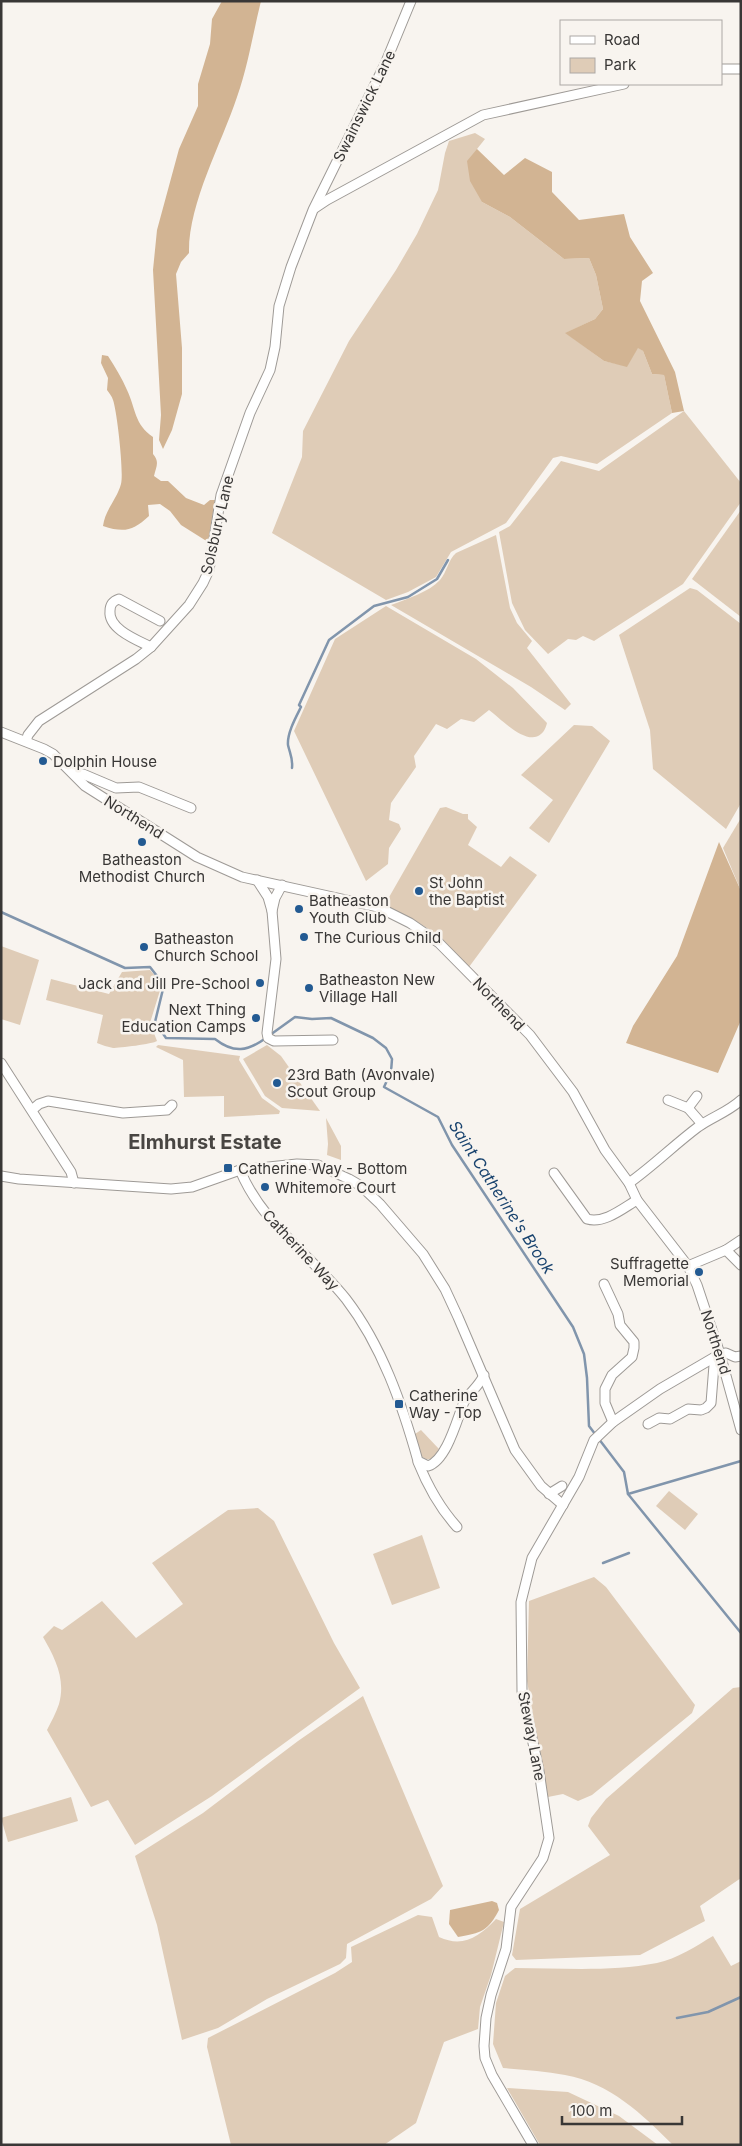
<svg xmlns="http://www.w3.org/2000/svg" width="742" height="2146" viewBox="0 0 742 2146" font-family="Inter,sans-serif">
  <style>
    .green { fill: #dfccb7 }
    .forest { fill: #d2b493 }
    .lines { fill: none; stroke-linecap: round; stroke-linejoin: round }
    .stream { stroke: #8195ac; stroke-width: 2.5 }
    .minor-casing { stroke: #9e9a96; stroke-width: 11 }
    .minor { stroke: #fff; stroke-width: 9 }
    .poi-dot { fill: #235a92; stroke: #f8f4ef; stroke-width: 2 }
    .labels { text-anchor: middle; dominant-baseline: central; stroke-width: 5; stroke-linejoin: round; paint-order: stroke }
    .street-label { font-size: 15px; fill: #393736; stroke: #f8f4ef }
    .poi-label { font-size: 15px; fill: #393736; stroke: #f8f4ef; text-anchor: start }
    .water-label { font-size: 16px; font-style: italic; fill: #1a446f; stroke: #f8f4ef }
    .district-label { font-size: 20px; font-weight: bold; fill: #484542; stroke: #f8f4ef }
  </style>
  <rect width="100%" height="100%" fill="#f8f4ef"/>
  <!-- green -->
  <g class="green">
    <path d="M475,133L485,139L477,149L482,202L510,217L564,259L589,258L596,275L603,309L595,319L566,333L604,361L627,366L638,347L643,351L652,374L664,375L672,413L597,464L561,456L553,458L506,523L451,552L436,577L408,592L386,600L272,533L302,457L303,431L349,341L396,270L417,234L438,190L445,153L449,141Z"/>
    <path d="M684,411L741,483V502L683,584L594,641L583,636L576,640L568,639L548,654L525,630L512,603L499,532L510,526L561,461L599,471Z"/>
    <path d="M741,510V617L692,579Z"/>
    <path d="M496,535L510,608L517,623L532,641L527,648L571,704L565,710L531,687L391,605C407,599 429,592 440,580C447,572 448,560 456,553Z"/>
    <path d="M690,588L697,590L741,624V803L726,829L653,769L650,730L619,635Z"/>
    <path d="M386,606L476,659L513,688L547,723C546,727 544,732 541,734C527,747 500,718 489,710L474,722L461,719L447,729L436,724L414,756L416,767L391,803L389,820L399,824L401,829L389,848L388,864L366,881L294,731L335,639Z"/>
    <path d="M574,725L592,726L610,741L549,843L529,828L553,800L521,775Z"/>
    <path d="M446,807L463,814H468V819L477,827L468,845L501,867L510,856L537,875L469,967L438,935L416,921L388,907V899L440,808Z"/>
    <path d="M741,818V891L723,848Z"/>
    <path d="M1,946L39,960L20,1025L1,1019Z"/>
    <path d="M150,970L162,984L150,1023L157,1041C153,1044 119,1048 113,1048C108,1047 102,1045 97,1043L103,1015L46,1000L51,979L109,994L122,972Z"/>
    <path d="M158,1045L240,1056L239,1060L262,1098L280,1111L279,1114L224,1117V1096L184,1097L183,1060L156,1047Z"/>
    <path d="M267,1045L281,1056L320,1111L282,1108L265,1096L243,1059Z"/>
    <path d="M326,1118L341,1146V1160L327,1155L328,1144Z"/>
    <path d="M421,1430L439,1449L432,1459H426L419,1455L415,1434Z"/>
    <path d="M669,1491L698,1514L685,1530L656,1506Z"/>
    <path d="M258,1508L274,1521L334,1643L360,1688L212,1796L135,1845L108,1800L91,1807L47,1730C51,1722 56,1713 59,1704C66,1679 55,1658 43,1637L54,1626L62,1630L102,1601L136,1638L183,1604L152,1563L228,1510Z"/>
    <path d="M422,1535L440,1588L392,1605L373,1554Z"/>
    <path d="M594,1577L606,1587L695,1705L692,1713L592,1795L578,1801L563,1794L548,1797L527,1681L529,1601Z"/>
    <path d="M741,1687V1878L700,1906L705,1921L640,1955L516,1960L512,1955L520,1909L610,1855L588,1826L591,1818L606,1799L733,1688Z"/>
    <path d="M363,1696L443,1886L431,1899L347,1944L346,1958L340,1964L267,1999L218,2028L182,2040L157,1925L135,1856L203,1813L298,1741Z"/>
    <path d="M71,1797L78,1821L8,1842L1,1818Z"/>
    <path d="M418,1915L432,1917L439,1937C463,1948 479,1937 496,1919L504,1922L491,1975L480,2007L478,2029L444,2042L416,2123L384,2145H231L207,2047L208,2038L335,1973L352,1962L351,1947Z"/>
    <path d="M713,1936L731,1966L741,1961V2145H673C642,2114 610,2083 565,2075C545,2071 524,2070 503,2068L493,2044L496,2003L505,1976L515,1968C561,1968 611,1972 657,1963C677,1959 696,1946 713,1936Z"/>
    <path d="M507,2088L568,2092L619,2116L658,2145H540Z"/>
  </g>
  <!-- forest -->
  <g class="forest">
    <path d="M222,1H261C253,33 248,66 237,97C221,145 188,204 189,253L181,262L176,274L182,348V394L172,430L163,449L159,440L161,415L153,270L157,230L179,149L198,106V84L210,44L212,19Z"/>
    <path d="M477,149L504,175L525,158L552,172V192L579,220L624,214L630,237L653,273L642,281L640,301L675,372L684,411L672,413L664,375L652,374L643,351L638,348L627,367L604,361L565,333L595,319L603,309L596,275L589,258L564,259L510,217L482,202L470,181L467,161Z"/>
    <path d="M102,355L108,356C115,367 122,378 127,390C136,409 134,424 153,437V454C160,462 156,467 154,476L161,481H168L186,498L204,505L210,500H215L208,542L181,525L170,511L160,504L148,505L149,516C133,531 124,533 103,526C105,510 117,499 121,484C124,473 117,411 113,400C112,396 109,393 107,390L108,378L101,363Z"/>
    <path d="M719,842L741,891V1020L718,1073L626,1043L633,1026L677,956Z"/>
    <path d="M492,1901L497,1903L499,1910C488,1931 481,1933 458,1937L449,1924L450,1910Z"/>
  </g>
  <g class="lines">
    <!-- stream -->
    <g class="stream">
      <path d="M292,768C293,758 290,754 288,745C287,733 296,717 301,707L299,705L329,640L374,606L408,597L437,579L448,560"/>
      <path d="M1,912L125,968L150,967L164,985L155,1022L166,1038L215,1039C234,1054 248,1051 266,1038"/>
      <path d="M270,1035L295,1017L312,1019L331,1018L373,1038L386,1048L392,1059L391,1072L384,1087L438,1117L452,1145L573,1327L584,1354L587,1378L589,1426L624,1472L628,1494L741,1633"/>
      <path d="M628,1494L741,1461"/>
      <path d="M603,1563L629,1553"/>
      <path d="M677,2018L708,2012L741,1997"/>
    </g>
    <defs>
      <g id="minor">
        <path d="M721,69H741"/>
        <path d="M315,208L327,200L483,115L624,84"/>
        <path d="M151,647C137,640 108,629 110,611C110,604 113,601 119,599L160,621"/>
        <path d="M1,732L44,749L53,754L85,786L197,857L242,877L378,907L410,923L439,943L530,1035L573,1092L605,1150L629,1183L637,1200L688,1266L697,1285L720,1354L741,1430"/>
        <path d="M26,741L28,735L39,721L136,659L151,647L189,605L203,583L209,570L221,495L250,413L270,370L275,347L279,306L291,267L313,210L385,64L411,1"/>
        <path d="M72,772L83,774L116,788L139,787L191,808"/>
        <path d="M257,880L268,897L272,911L275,898L282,885"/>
        <path d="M272,911L276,959L267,1033L268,1038L274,1041L333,1040"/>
        <path d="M1,1063L71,1172L74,1183"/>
        <path d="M668,1100L688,1108L702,1124"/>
        <path d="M688,1108L697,1096"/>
        <path d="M32,1110L39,1104L48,1101L123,1113L167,1110L172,1105"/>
        <path d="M240,1170C262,1224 311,1255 346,1299C382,1346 402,1404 418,1461L428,1466C447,1460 457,1419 464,1402C470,1392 479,1386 484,1375"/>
        <path d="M554,1173L587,1219C604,1224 622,1209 637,1200"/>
        <path d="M1,1176L19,1179L171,1189L192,1187L240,1170L297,1164L318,1165L349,1179L361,1186L380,1204L423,1254L445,1289L458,1317L515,1450L541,1486L563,1505"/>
        <path d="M629,1183C653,1166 674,1145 698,1127C712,1117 728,1112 741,1100"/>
        <path d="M726,1250L741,1265"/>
        <path d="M688,1266L726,1250L741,1240"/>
        <path d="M604,1284L618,1314L620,1325L634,1342V1348L632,1357L612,1375L605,1389V1403L613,1422"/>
        <path d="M648,1424L659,1418L670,1419L688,1409L701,1410L706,1408L711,1403L714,1365L720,1354"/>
        <path d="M418,1462C428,1487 439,1507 457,1527"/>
        <path d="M549,1494L562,1486"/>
        <path d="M533,2145L492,2075L485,2058L484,2046L486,2018L491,1995L506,1949L511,1907L543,1858L549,1838L539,1771L522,1691L521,1602L532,1558L579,1477L594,1440L613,1422L660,1389L720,1354L726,1353L735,1357L741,1356"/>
      </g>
    </defs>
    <!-- minor casing -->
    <use href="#minor" class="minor-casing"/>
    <!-- minor -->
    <use href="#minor" class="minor"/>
  </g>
  <!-- markers -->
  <g class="poi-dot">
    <circle cx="43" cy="761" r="5"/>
    <circle cx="142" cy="842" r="5"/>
    <circle cx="419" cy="891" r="5"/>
    <circle cx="299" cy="909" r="5"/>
    <circle cx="304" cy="937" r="5"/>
    <circle cx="144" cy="947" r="5"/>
    <circle cx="260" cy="983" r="5"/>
    <circle cx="309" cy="988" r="5"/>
    <circle cx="256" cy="1018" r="5"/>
    <circle cx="277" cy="1083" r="5"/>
    <rect x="223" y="1163" width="10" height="10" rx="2.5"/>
    <circle cx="265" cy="1187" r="5"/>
    <circle cx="699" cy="1272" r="5"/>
    <rect x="394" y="1399" width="10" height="10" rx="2.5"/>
  </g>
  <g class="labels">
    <!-- street labels -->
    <g class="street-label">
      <text transform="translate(364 106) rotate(-64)">Swainswick Lane</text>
      <text transform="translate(217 525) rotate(-77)">Solsbury Lane</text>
      <text transform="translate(134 817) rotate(32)">Northend</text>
      <text transform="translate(499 1004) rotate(46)">Northend</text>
      <text transform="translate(301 1250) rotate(47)">Catherine Way</text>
      <text transform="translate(716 1342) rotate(72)">Northend</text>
      <text transform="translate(532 1736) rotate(79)">Steway Lane</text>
    </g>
    <!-- poi labels -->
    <g class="poi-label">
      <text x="53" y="761">Dolphin House</text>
      <text x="142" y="859" text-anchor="middle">Batheaston<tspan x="142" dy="17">Methodist Church</tspan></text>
      <text x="429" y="882">St John<tspan x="429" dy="17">the Baptist</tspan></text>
      <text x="309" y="900">Batheaston<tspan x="309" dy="17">Youth Club</tspan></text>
      <text x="314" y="937">The Curious Child</text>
      <text x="154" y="938">Batheaston<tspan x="154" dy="17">Church School</tspan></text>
      <text x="319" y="979">Batheaston New<tspan x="319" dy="17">Village Hall</tspan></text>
      <text x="250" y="983" text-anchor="end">Jack and Jill Pre-School</text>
      <text x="246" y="1009" text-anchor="end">Next Thing<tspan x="246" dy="17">Education Camps</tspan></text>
      <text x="287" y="1074">23rd Bath (Avonvale)<tspan x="287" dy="17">Scout Group</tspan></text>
      <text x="238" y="1168">Catherine Way - Bottom</text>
      <text x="275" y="1187">Whitemore Court</text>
      <text x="689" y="1263" text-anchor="end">Suffragette<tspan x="689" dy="17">Memorial</tspan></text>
      <text x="409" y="1395">Catherine<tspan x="409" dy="17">Way - Top</tspan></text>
    </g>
    <!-- water labels -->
    <g class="water-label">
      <text transform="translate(502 1197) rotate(57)">Saint Catherine's Brook</text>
    </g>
    <!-- district labels -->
    <g class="district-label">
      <text x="205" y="1142">Elmhurst Estate</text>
    </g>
  </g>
  <!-- border -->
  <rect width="742" height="2146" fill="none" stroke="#393736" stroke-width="5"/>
  <!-- legend -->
  <rect x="560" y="20" width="162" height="65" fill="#f8f4ef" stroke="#aca8a5"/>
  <rect x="570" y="36" width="25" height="8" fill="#ffffff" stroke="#aca8a5"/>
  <text x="604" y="45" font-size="15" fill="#393736">Road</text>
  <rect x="570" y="58" width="25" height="15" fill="#dfccb7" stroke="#aca8a5"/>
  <text x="604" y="70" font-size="15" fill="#393736">Park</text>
  <!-- scale -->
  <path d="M562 2116v8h120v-8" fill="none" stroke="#393736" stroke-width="2.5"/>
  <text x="570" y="2116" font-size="15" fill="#393736" stroke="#f8f4ef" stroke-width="4" paint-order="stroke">100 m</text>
</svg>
